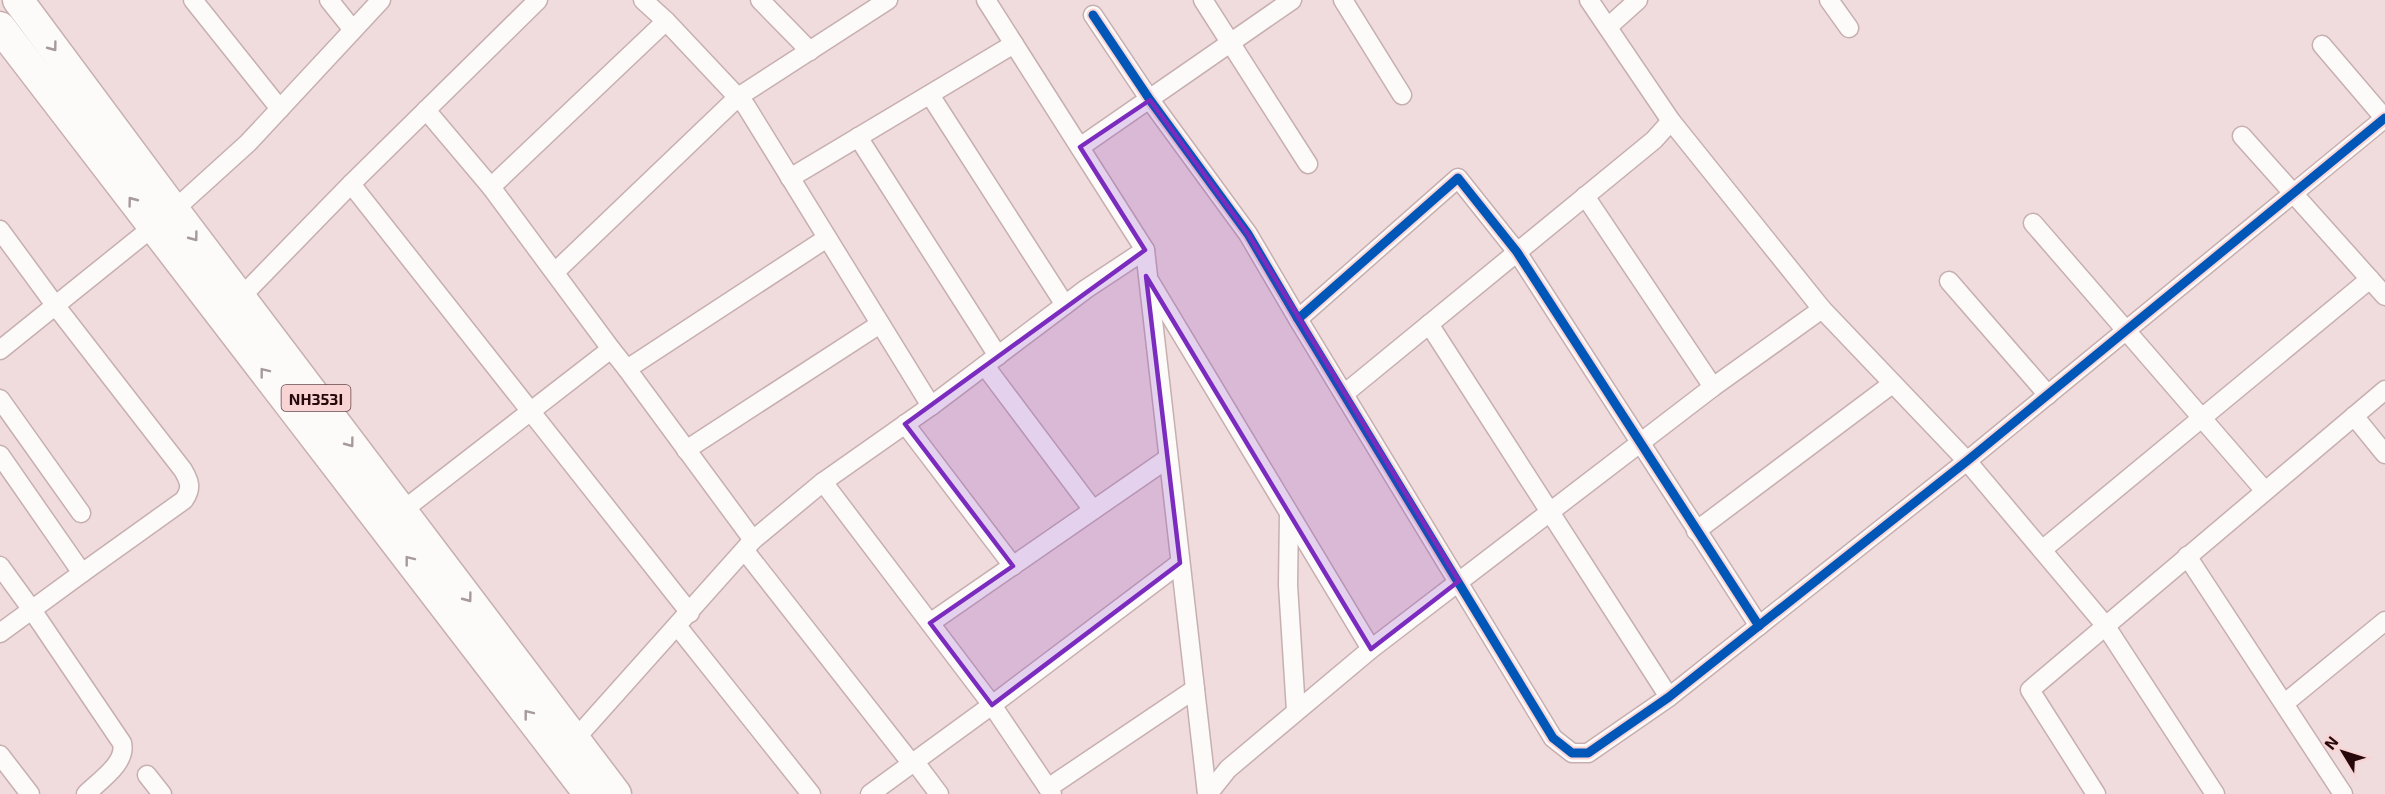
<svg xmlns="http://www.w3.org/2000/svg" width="2385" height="794" viewBox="0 0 2385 794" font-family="'Exo 2',sans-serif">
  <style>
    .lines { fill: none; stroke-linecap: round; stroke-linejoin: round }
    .minor-casing { stroke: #c7afb0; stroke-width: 21 }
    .trunk-casing { stroke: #c7afb0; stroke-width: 33 }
    .minor { stroke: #fdfafa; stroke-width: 18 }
    .trunk { stroke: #fdfafa; stroke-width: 30 }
    .cycleway-casing { stroke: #f8d4d5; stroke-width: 13 }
    .cycleway { stroke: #0057b8; stroke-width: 9 }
    .oneway { stroke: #a79a9b }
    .marked { fill: #7b2cbf; fill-opacity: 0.2; stroke: #7b2cbf; stroke-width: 4.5; stroke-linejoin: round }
    .labels { text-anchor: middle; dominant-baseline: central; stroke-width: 6; stroke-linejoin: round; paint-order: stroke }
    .shield { fill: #f8d4d5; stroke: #664648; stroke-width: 1.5 }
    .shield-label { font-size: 16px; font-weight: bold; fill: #27090c }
  </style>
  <rect width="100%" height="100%" fill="#f0dcdd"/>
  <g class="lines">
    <defs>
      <g id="minor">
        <path d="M193,0L280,109"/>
        <path d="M329,0L353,30"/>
        <path d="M643,0L666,21L746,106L931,406"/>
        <path d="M760,0L810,51"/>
        <path d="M986,0L1145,250L1207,794"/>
        <path d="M1203,0L1308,164"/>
        <path d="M1343,0L1402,95"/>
        <path d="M1589,0L1671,121L1822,309L1967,461L2105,625L2215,794"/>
        <path d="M1829,0L1849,28"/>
        <path d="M1093,15L1150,100L1248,234L1298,319L1458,178L1517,252L1759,626"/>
        <path d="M1608,27L1638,0"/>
        <path d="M2322,45L2385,119"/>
        <path d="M930,95L1065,305"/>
        <path d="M426,110L491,187L611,349"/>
        <path d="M2242,136L2385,296"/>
        <path d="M858,137L998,356"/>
        <path d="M1080,147L1292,0"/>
        <path d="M790,178L1014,44"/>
        <path d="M351,184L690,613"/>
        <path d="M491,187L666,21"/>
        <path d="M1585,196L1713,387"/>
        <path d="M2033,223L2265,491"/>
        <path d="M0,230L55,305L183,470C190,482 192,488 184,500L82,573"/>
        <path d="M555,272L738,97L888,0"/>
        <path d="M1949,281L2048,395"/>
        <path d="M1150,282L1371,649"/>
        <path d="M240,298L351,184L538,0"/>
        <path d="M1298,319L1553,738L1572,753H1588L1669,697L1967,461L2385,118"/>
        <path d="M1429,324L1669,697"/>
        <path d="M0,350L174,210L248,143L381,0"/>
        <path d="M985,366L1093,510"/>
        <path d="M627,369L753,540"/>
        <path d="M1344,394L1654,140L1671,121"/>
        <path d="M0,399L81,513"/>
        <path d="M2354,416L2385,454"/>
        <path d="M905,424L1013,566"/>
        <path d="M686,450L880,324"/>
        <path d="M0,455L82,573L0,633"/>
        <path d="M823,482L992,705L1052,794"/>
        <path d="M402,511L611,349L627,369L827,238"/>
        <path d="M1289,514L1288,585L1296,711"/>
        <path d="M1696,531L1892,384"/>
        <path d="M2042,550L2370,279"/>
        <path d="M745,551L912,764"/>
        <path d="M2187,556L2343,794"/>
        <path d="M0,566L32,610L122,743C127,763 99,781 86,794"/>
        <path d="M930,623L1167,459"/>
        <path d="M678,627L811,794"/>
        <path d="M2285,703L2385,621"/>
        <path d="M569,746L753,540L823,482L931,406L1086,289L1145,250"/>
        <path d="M0,755L30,794"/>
        <path d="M915,762L939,794"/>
        <path d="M147,775L162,794"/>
        <path d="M1048,788L1195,689"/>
        <path d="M870,794L992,705L1180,563"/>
        <path d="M1208,794L1228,769L1371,649L1713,387L1822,309"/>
        <path d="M2096,794L2030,690L2385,390"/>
      </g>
      <g id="trunk">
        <path d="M18,0L174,210L616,794"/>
        <path d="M0,27L589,794"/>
      </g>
    </defs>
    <!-- minor casing -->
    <use href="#minor" class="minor-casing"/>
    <!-- trunk casing -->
    <use href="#trunk" class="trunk-casing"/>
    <!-- minor -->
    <use href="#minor" class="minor"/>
    <!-- trunk -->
    <use href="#trunk" class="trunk"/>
    <defs>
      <g id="cycleway">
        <path d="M1093,15L1150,100L1248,234L1298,319L1458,178L1517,252L1759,626"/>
        <path d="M1298,319L1553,738L1572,753H1588L1669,697L1967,461L2385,118"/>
      </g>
    </defs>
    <!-- cycleway casing -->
    <use href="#cycleway" class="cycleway-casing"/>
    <!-- cycleway -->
    <use href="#cycleway" class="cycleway"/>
  </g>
  <!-- one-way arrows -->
  <defs><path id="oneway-chevron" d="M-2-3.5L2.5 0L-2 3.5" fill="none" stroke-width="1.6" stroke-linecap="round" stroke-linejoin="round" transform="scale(1.5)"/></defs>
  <g class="oneway">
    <use href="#oneway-chevron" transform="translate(53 47) rotate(53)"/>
    <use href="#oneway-chevron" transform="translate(132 201) rotate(-127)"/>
    <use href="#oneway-chevron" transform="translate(194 237) rotate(53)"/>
    <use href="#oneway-chevron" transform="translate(264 372) rotate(-128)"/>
    <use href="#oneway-chevron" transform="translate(350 443) rotate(53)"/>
    <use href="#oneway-chevron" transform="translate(409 560) rotate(-128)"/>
    <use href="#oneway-chevron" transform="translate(468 598) rotate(53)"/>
    <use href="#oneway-chevron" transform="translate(528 714) rotate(-128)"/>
  </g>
  <!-- marked area -->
  <path class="marked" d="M1150,100L1248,234L1459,581L1371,649L1146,276L1180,563L992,705L930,623L1013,566L905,424L1145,250L1080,147Z"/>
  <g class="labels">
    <!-- shield labels -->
    <rect class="shield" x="281.5" y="385" width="69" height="26" rx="4.5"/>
    <g class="shield-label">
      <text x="316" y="398">NH353I</text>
    </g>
  </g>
  <!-- north arrow -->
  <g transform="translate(2343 752) rotate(308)" stroke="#f8d4d5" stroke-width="4.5" paint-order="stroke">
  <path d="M0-4.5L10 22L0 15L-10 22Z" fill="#27090c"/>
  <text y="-9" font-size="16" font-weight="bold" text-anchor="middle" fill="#27090c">N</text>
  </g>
</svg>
